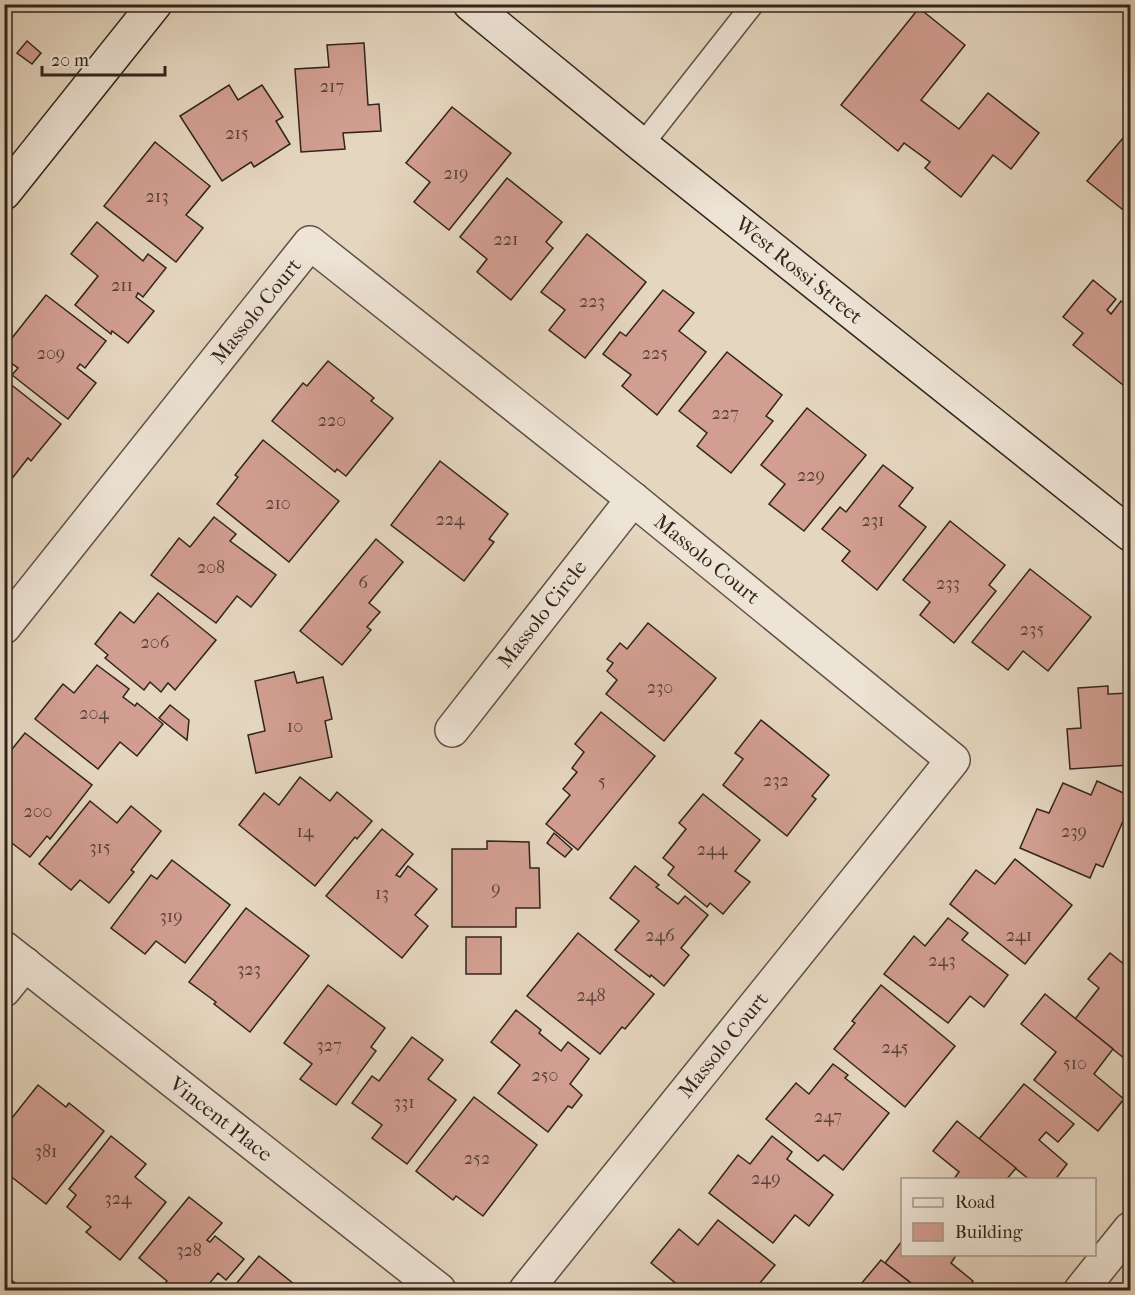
<svg xmlns="http://www.w3.org/2000/svg" width="1135" height="1295" viewBox="0 0 1135 1295" font-family="'IM FELL French Canon',serif">
  <style>
    .building { fill: #d29e91; stroke: #30241d; stroke-width: 1.5 }
    .lines { fill: none; stroke-linecap: round; stroke-linejoin: round }
    .lane-casing { stroke: #5d5046; stroke-width: 24 }
    .street-casing { stroke: #5d5046; stroke-width: 36 }
    .secondary-casing { stroke: #30241d; stroke-width: 36 }
    .lane { stroke: #eee4d5; stroke-width: 21 }
    .street { stroke: #eee4d5; stroke-width: 33 }
    .secondary { stroke: #eee4d5; stroke-width: 33 }
    .labels { text-anchor: middle; dominant-baseline: central; stroke-width: 4.5; stroke-linejoin: round; paint-order: stroke }
    .number-label { font-size: 18px; fill: #58423a }
    .street-label { font-size: 21px; fill: #30241d; stroke: #eee4d5 }
  </style>
  <rect width="100%" height="100%" fill="#e5d6bf"/>
  <filter id="stains"><feTurbulence type="fractalNoise" baseFrequency=".00333" numOctaves="4"/><feColorMatrix values="0 0 0 0 .2 0 0 0 0 .09 0 0 0 0 .02 0 0 0 .5 -.17"/></filter>
  <radialGradient id="worn" r=".72"><stop offset=".6" stop-color="#630" stop-opacity="0"/><stop offset="1" stop-color="#630" stop-opacity=".3"/></radialGradient>
  <!-- building -->
  <g class="building">
    <path d="M919,8L965,45L921,100L959,129L988,93L1039,133L1011,169L993,155L961,197L925,168L930,162L904,143L898,151L841,105Z"/>
    <path d="M27,41L41,53L32,64L17,53Z"/>
    <path d="M364,43L368,105L379,104L381,131L343,133L345,149L301,152L295,69L329,67L327,45Z"/>
    <path d="M229,85L238,100L262,85L283,117L276,121L290,144L254,167L251,162L222,181L180,116Z"/>
    <path d="M452,107L511,153L449,230L414,202L430,182L406,163Z"/>
    <path d="M1128,132L1130,134V208L1127,213L1087,181Z"/>
    <path d="M155,142L210,186L186,215L203,228L176,262L104,206Z"/>
    <path d="M507,178L562,222L546,242L553,248L511,300L477,272L487,259L460,237Z"/>
    <path d="M97,222L143,261L148,254L166,268L143,297L138,293L136,297L154,311L128,343L112,331L111,334L75,305L98,276L71,254Z"/>
    <path d="M587,234L646,282L585,358L549,330L565,310L541,292Z"/>
    <path d="M1093,280L1116,299L1107,310L1111,314L1121,301L1130,308V386L1128,389L1073,345L1083,333L1063,317Z"/>
    <path d="M663,290L694,313L679,331L706,352L657,415L622,386L631,375L603,354L620,332L626,336Z"/>
    <path d="M46,295L106,341L85,368L80,364L77,368L96,383L68,419L12,375L18,368L4,358V348Z"/>
    <path d="M727,352L782,395L766,416L773,421L731,473L697,446L707,433L679,411Z"/>
    <path d="M328,361L374,398L371,401L393,418L346,476L337,469L335,472L272,421L303,383L307,386Z"/>
    <path d="M4,379L61,424L31,461L28,458L7,485L4,483Z"/>
    <path d="M807,408L866,455L804,531L769,504L785,484L761,465Z"/>
    <path d="M263,440L339,501L289,562L217,504L238,477L235,475Z"/>
    <path d="M440,461L508,514L489,539L494,542L464,581L391,525Z"/>
    <path d="M883,465L913,488L899,506L926,527L877,590L842,561L850,551L822,529L840,507L846,512Z"/>
    <path d="M214,517L236,534L230,541L276,575L251,607L237,596L216,623L151,575L179,538L190,547Z"/>
    <path d="M950,521L1005,565L989,585L996,591L954,643L920,615L930,602L903,580Z"/>
    <path d="M376,539L403,562L369,603L380,612L367,627L371,630L342,665L300,631Z"/>
    <path d="M1030,569L1091,617L1048,671L1023,651L1008,670L972,642Z"/>
    <path d="M158,593L216,640L175,690L168,683L161,692L150,682L144,690L105,658L108,655L95,644L120,612L134,623Z"/>
    <path d="M648,623L716,678L664,741L606,694L617,680L607,671L613,663L607,659L620,643L627,649Z"/>
    <path d="M97,665L129,689L123,697L135,706L137,703L163,724L137,756L120,742L98,769L35,719L63,684L74,693Z"/>
    <path d="M294,672L297,683L323,677L332,719L325,721L332,757L256,773L248,735L265,731L255,681Z"/>
    <path d="M1108,686V694L1130,693V765L1070,769L1067,729L1081,728L1078,688Z"/>
    <path d="M170,705L189,720L187,740L159,718Z"/>
    <path d="M601,712L655,756L578,850L546,824L570,795L563,789L577,772L572,768L584,752L575,744Z"/>
    <path d="M761,720L829,775L812,796L816,799L787,836L723,785L743,759L735,753Z"/>
    <path d="M25,733L92,785L50,839L47,836L30,857L4,837V759Z"/>
    <path d="M300,777L330,801L337,792L372,821L357,839L355,837L315,886L239,825L264,793L279,805Z"/>
    <path d="M1097,781L1130,796V805L1103,867L1096,864L1090,878L1020,848L1037,809L1049,813L1063,783L1091,795Z"/>
    <path d="M703,794L760,840L735,871L750,882L723,914L710,903L707,907L668,875L674,867L663,858L686,829L679,823Z"/>
    <path d="M90,801L117,823L131,806L161,831L131,870L134,872L109,903L80,880L71,890L39,864Z"/>
    <path d="M382,829L413,854L396,875L400,877L408,866L437,889L415,915L428,926L402,958L326,896Z"/>
    <path d="M554,833L572,849L565,857L547,843Z"/>
    <path d="M487,841L529,842L530,868H539L540,908H516V927H452V849H487Z"/>
    <path d="M1015,859L1072,905L1025,964L950,904L976,870L995,884Z"/>
    <path d="M172,860L230,905L185,963L156,941L145,954L111,928L151,875L157,879Z"/>
    <path d="M635,866L659,885L656,887L678,904L685,896L708,915L681,948L689,955L664,986L651,975L650,977L615,950L639,921L610,898Z"/>
    <path d="M246,908L309,956L250,1032L214,1004L216,1002L189,982Z"/>
    <path d="M948,918L968,933L962,940L1008,975L984,1007L970,996L948,1023L884,974L914,936L925,946Z"/>
    <path d="M578,933L654,994L625,1029L622,1027L600,1054L527,996Z"/>
    <rect x="466" y="937" width="35" height="37"/>
    <path d="M1110,953L1130,969V1063L1075,1019L1099,988L1088,979Z"/>
    <path d="M328,985L385,1028L371,1047L376,1051L336,1105L300,1079L312,1064L284,1043Z"/>
    <path d="M881,985L955,1046L905,1107L834,1049L855,1023L852,1021Z"/>
    <path d="M1045,994L1113,1049L1094,1074L1124,1099L1098,1131L1034,1080L1056,1052L1021,1024Z"/>
    <path d="M516,1010L541,1030L539,1033L561,1051L568,1042L589,1059L570,1084L582,1095L572,1108L568,1106L548,1132L498,1093L520,1065L491,1042Z"/>
    <path d="M412,1037L443,1060L428,1079L456,1100L407,1164L372,1138L382,1125L352,1103L372,1076L379,1081Z"/>
    <path d="M833,1064L848,1075L845,1078L889,1113L843,1170L824,1155L818,1161L766,1119L796,1083L809,1094Z"/>
    <path d="M1024,1084L1074,1124L1058,1142L1046,1132L1039,1140L1067,1164L1055,1180H1030L979,1139Z"/>
    <path d="M38,1085L66,1107L69,1103L104,1131L46,1204L4,1171V1128Z"/>
    <path d="M474,1097L537,1145L483,1216L456,1196L453,1200L416,1171Z"/>
    <path d="M957,1121L1016,1168L1006,1180H953L959,1172L933,1151Z"/>
    <path d="M111,1136L146,1164L135,1177L166,1202L120,1260L86,1232L91,1227L67,1207L76,1195L69,1189Z"/>
    <path d="M772,1136L792,1152L787,1159L833,1195L809,1226L795,1215L773,1243L709,1193L738,1155L750,1164Z"/>
    <path d="M189,1197L222,1223L207,1240L210,1242L215,1236L244,1259L226,1280L218,1273L204,1290H159L167,1281L139,1258Z"/>
    <path d="M718,1220L775,1265L754,1290H684L651,1263L679,1229L698,1245Z"/>
    <path d="M902,1241V1254H957L951,1263L973,1281L965,1290H920L885,1263Z"/>
    <path d="M259,1256L294,1284L288,1290H231Z"/>
    <path d="M881,1260L885,1263L920,1290H856Z"/>
    <path d="M4,1275L25,1290H4Z"/>
  </g>
  <g class="lines">
    <defs>
      <path id="lane" d="M642,145L753,4"/>
      <g id="street">
        <path d="M4,627L310,243L633,499L953,760L526,1290"/>
        <path d="M452,730L633,499"/>
        <path d="M4,948L439,1290"/>
        <path d="M4,990L25,964"/>
        <path d="M1081,1290L1130,1229"/>
      </g>
      <g id="secondary">
        <path d="M470,4L642,145L1130,534"/>
        <path d="M4,193L155,4"/>
      </g>
    </defs>
    <!-- lane casing -->
    <use href="#lane" class="lane-casing"/>
    <!-- street casing -->
    <use href="#street" class="street-casing"/>
    <!-- secondary casing -->
    <use href="#secondary" class="secondary-casing"/>
    <!-- lane -->
    <use href="#lane" class="lane"/>
    <!-- street -->
    <use href="#street" class="street"/>
    <!-- secondary -->
    <use href="#secondary" class="secondary"/>
  </g>
  <g class="labels">
    <!-- number labels -->
    <g class="number-label">
      <text x="332" y="86">217</text>
      <text x="237" y="133">215</text>
      <text x="456" y="173">219</text>
      <text x="157" y="196">213</text>
      <text x="506" y="239">221</text>
      <text x="122" y="285">211</text>
      <text x="592" y="301">223</text>
      <text x="51" y="353">209</text>
      <text x="655" y="353">225</text>
      <text x="725" y="413">227</text>
      <text x="332" y="420">220</text>
      <text x="811" y="475">229</text>
      <text x="278" y="503">210</text>
      <text x="450" y="519">224</text>
      <text x="873" y="520">231</text>
      <text x="211" y="567">208</text>
      <text x="363" y="582">6</text>
      <text x="948" y="583">233</text>
      <text x="1032" y="629">235</text>
      <text x="155" y="642">206</text>
      <text x="660" y="687">230</text>
      <text x="94" y="713">204</text>
      <text x="295" y="726">10</text>
      <text x="776" y="780">232</text>
      <text x="602" y="781">5</text>
      <text x="38" y="811">200</text>
      <text x="305" y="831">14</text>
      <text x="1074" y="831">239</text>
      <text x="100" y="847">315</text>
      <text x="712" y="849">244</text>
      <text x="496" y="888">9</text>
      <text x="382" y="893">13</text>
      <text x="171" y="916">319</text>
      <text x="660" y="935">246</text>
      <text x="1019" y="935">241</text>
      <text x="942" y="960">243</text>
      <text x="249" y="969">323</text>
      <text x="591" y="995">248</text>
      <text x="329" y="1045">327</text>
      <text x="895" y="1047">245</text>
      <text x="1075" y="1063">510</text>
      <text x="545" y="1075">250</text>
      <text x="404" y="1102">331</text>
      <text x="828" y="1116">247</text>
      <text x="46" y="1151">381</text>
      <text x="477" y="1158">252</text>
      <text x="766" y="1178">249</text>
      <text x="118" y="1198">324</text>
      <text x="189" y="1250">328</text>
    </g>
    <!-- street labels -->
    <g class="street-label">
      <text transform="translate(799 270) rotate(39)">West Rossi Street</text>
      <text transform="translate(256 311) rotate(-51)">Massolo Court</text>
      <text transform="translate(707 559) rotate(39)">Massolo Court</text>
      <text transform="translate(542 614) rotate(-52)">Massolo Circle</text>
      <text transform="translate(723 1045) rotate(-51)">Massolo Court</text>
      <text transform="translate(221 1119) rotate(38)">Vincent Place</text>
    </g>
  </g>
  <!-- margin -->
  <rect width="1135" height="1295" fill="none" stroke="#e5d6bf" stroke-width="24"/>
  <rect x="6" y="6" width="1123" height="1283" fill="none" stroke="#30241d" stroke-width="3"/>
  <rect x="12" y="12" width="1111" height="1271" fill="none" stroke="#30241d" stroke-width="1.5"/>
  <!-- legend -->
  <rect x="901" y="1178" width="195" height="78" fill="#eee4d5" stroke="#a2978b" stroke-width="1.5"/>
  <rect x="913" y="1198" width="30" height="9" fill="#eee4d5" stroke="#a2978b" stroke-width="1.5"/>
  <text x="955" y="1208" font-size="18" fill="#30241d">Road</text>
  <rect x="913" y="1223" width="30" height="18" fill="#d29e91" stroke="#a2978b" stroke-width="1.5"/>
  <text x="955" y="1238" font-size="18" fill="#30241d">Building</text>
  <!-- scale -->
  <path d="M42 66v9h123v-9" fill="none" stroke="#30241d" stroke-width="3"/>
  <text x="51" y="66" font-size="18" fill="#30241d" stroke="#eee4d5" stroke-width="4.5" paint-order="stroke">20 m</text>
  <rect width="100%" height="100%" filter="url(#stains)"/>
  <rect width="100%" height="100%" fill="url(#worn)"/>
</svg>
